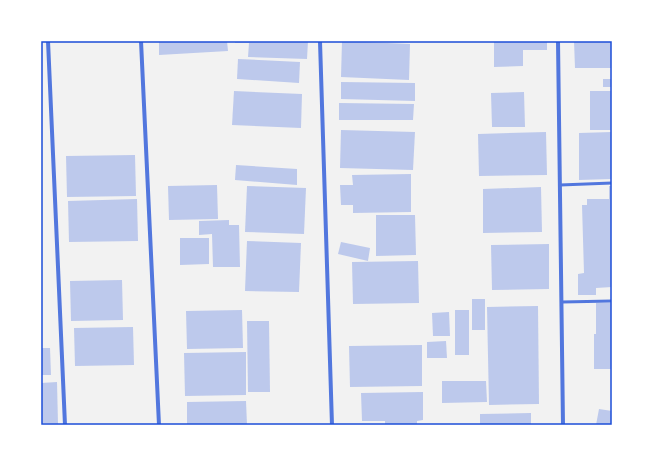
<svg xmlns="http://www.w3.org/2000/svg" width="653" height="466" viewBox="0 0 653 466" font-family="Signika,sans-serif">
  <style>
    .building { fill: #bdc9ec }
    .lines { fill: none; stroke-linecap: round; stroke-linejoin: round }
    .service { stroke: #5277de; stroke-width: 3 }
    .minor { stroke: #5277de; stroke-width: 4 }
    .neatline { fill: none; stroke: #1d4ed8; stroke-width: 1.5 }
  </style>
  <rect width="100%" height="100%" fill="#f2f2f2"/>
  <!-- building -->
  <g class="building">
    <path d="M159,41H227L228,51L159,55Z"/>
    <path d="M235,41H308L307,59L248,57L249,43H235Z"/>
    <path d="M342,41L410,44L409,80L341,77Z"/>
    <path d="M494,41H547V50H523V66L494,67Z"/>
    <path d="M574,41H612V68H575Z"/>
    <path d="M238,59L300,62L299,83L237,79Z"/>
    <rect x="603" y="79" width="9" height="8"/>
    <path d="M341,82L415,83V101L341,99Z"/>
    <path d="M234,91L302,94L301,128L232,125Z"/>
    <rect x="590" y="91" width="22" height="39"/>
    <path d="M524,92L525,127H492L491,93Z"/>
    <path d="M339,103L414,104L413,120H339Z"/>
    <path d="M341,130L415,132L413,170L340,168Z"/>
    <path d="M546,132L547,175L479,176L478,134Z"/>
    <path d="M612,132V179L579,180V133Z"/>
    <path d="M135,155L136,196L67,197L66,156Z"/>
    <path d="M236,165L297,169V185L235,180Z"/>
    <path d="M411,174V212L353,213V205H341L340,185H353L352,175Z"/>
    <path d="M217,185L218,219L169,220L168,186Z"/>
    <path d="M247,186L306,188L304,234L245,232Z"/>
    <path d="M609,186H612V287L596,288V295H578V274L584,273L582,205H587V199H609Z"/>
    <path d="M541,187L542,232L483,233V189Z"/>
    <path d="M137,199L138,241L69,242L68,201Z"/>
    <path d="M376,215H415L416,255L376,256Z"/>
    <path d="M229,220V225H239L240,267H213L212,234L199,235V221Z"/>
    <path d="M180,238H209V264L180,265Z"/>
    <path d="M247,241L301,243L299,292L245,291Z"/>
    <path d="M341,242L370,248L368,261L338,254Z"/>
    <path d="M549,244V289L492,290L491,245Z"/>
    <path d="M418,261L419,303L353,304L352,262Z"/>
    <path d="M122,280L123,320L71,321L70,281Z"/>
    <rect x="472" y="299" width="13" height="31"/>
    <path d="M596,303H612V369H594V334H596Z"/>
    <path d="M538,306L539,404L489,405L487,307Z"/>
    <path d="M242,310L243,348L187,349L186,311Z"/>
    <rect x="455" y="310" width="14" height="45"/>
    <path d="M449,312L450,336H433L432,313Z"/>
    <path d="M247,321H269L270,392H248Z"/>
    <path d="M133,327L134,365L75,366L74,328Z"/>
    <path d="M446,341L447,358H427V342Z"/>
    <path d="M422,345V386L350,387L349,346Z"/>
    <path d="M41,348H50L51,375H41Z"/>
    <path d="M246,352V395L185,396L184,353Z"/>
    <path d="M442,381H486L487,402L442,403Z"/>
    <path d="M57,382L58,424L41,423V383Z"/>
    <path d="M423,392V420L417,421V425H385V421H362L361,393Z"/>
    <path d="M246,401L247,425H187V402Z"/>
    <path d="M599,409L612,411V425H596Z"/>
    <path d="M531,413V425H480V414Z"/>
  </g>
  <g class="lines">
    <!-- service -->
    <g class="service">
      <path d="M560,185L612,183"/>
      <path d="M562,302L612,301"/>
    </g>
    <!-- minor -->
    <g class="minor">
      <path d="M48,41L65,425"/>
      <path d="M141,41L159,425"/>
      <path d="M320,41L332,425"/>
      <path d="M558,41L563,425"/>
    </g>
  </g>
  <!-- border -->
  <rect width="653" height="466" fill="none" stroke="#ffffff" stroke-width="84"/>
  <rect x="42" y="42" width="569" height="382" class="neatline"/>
</svg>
